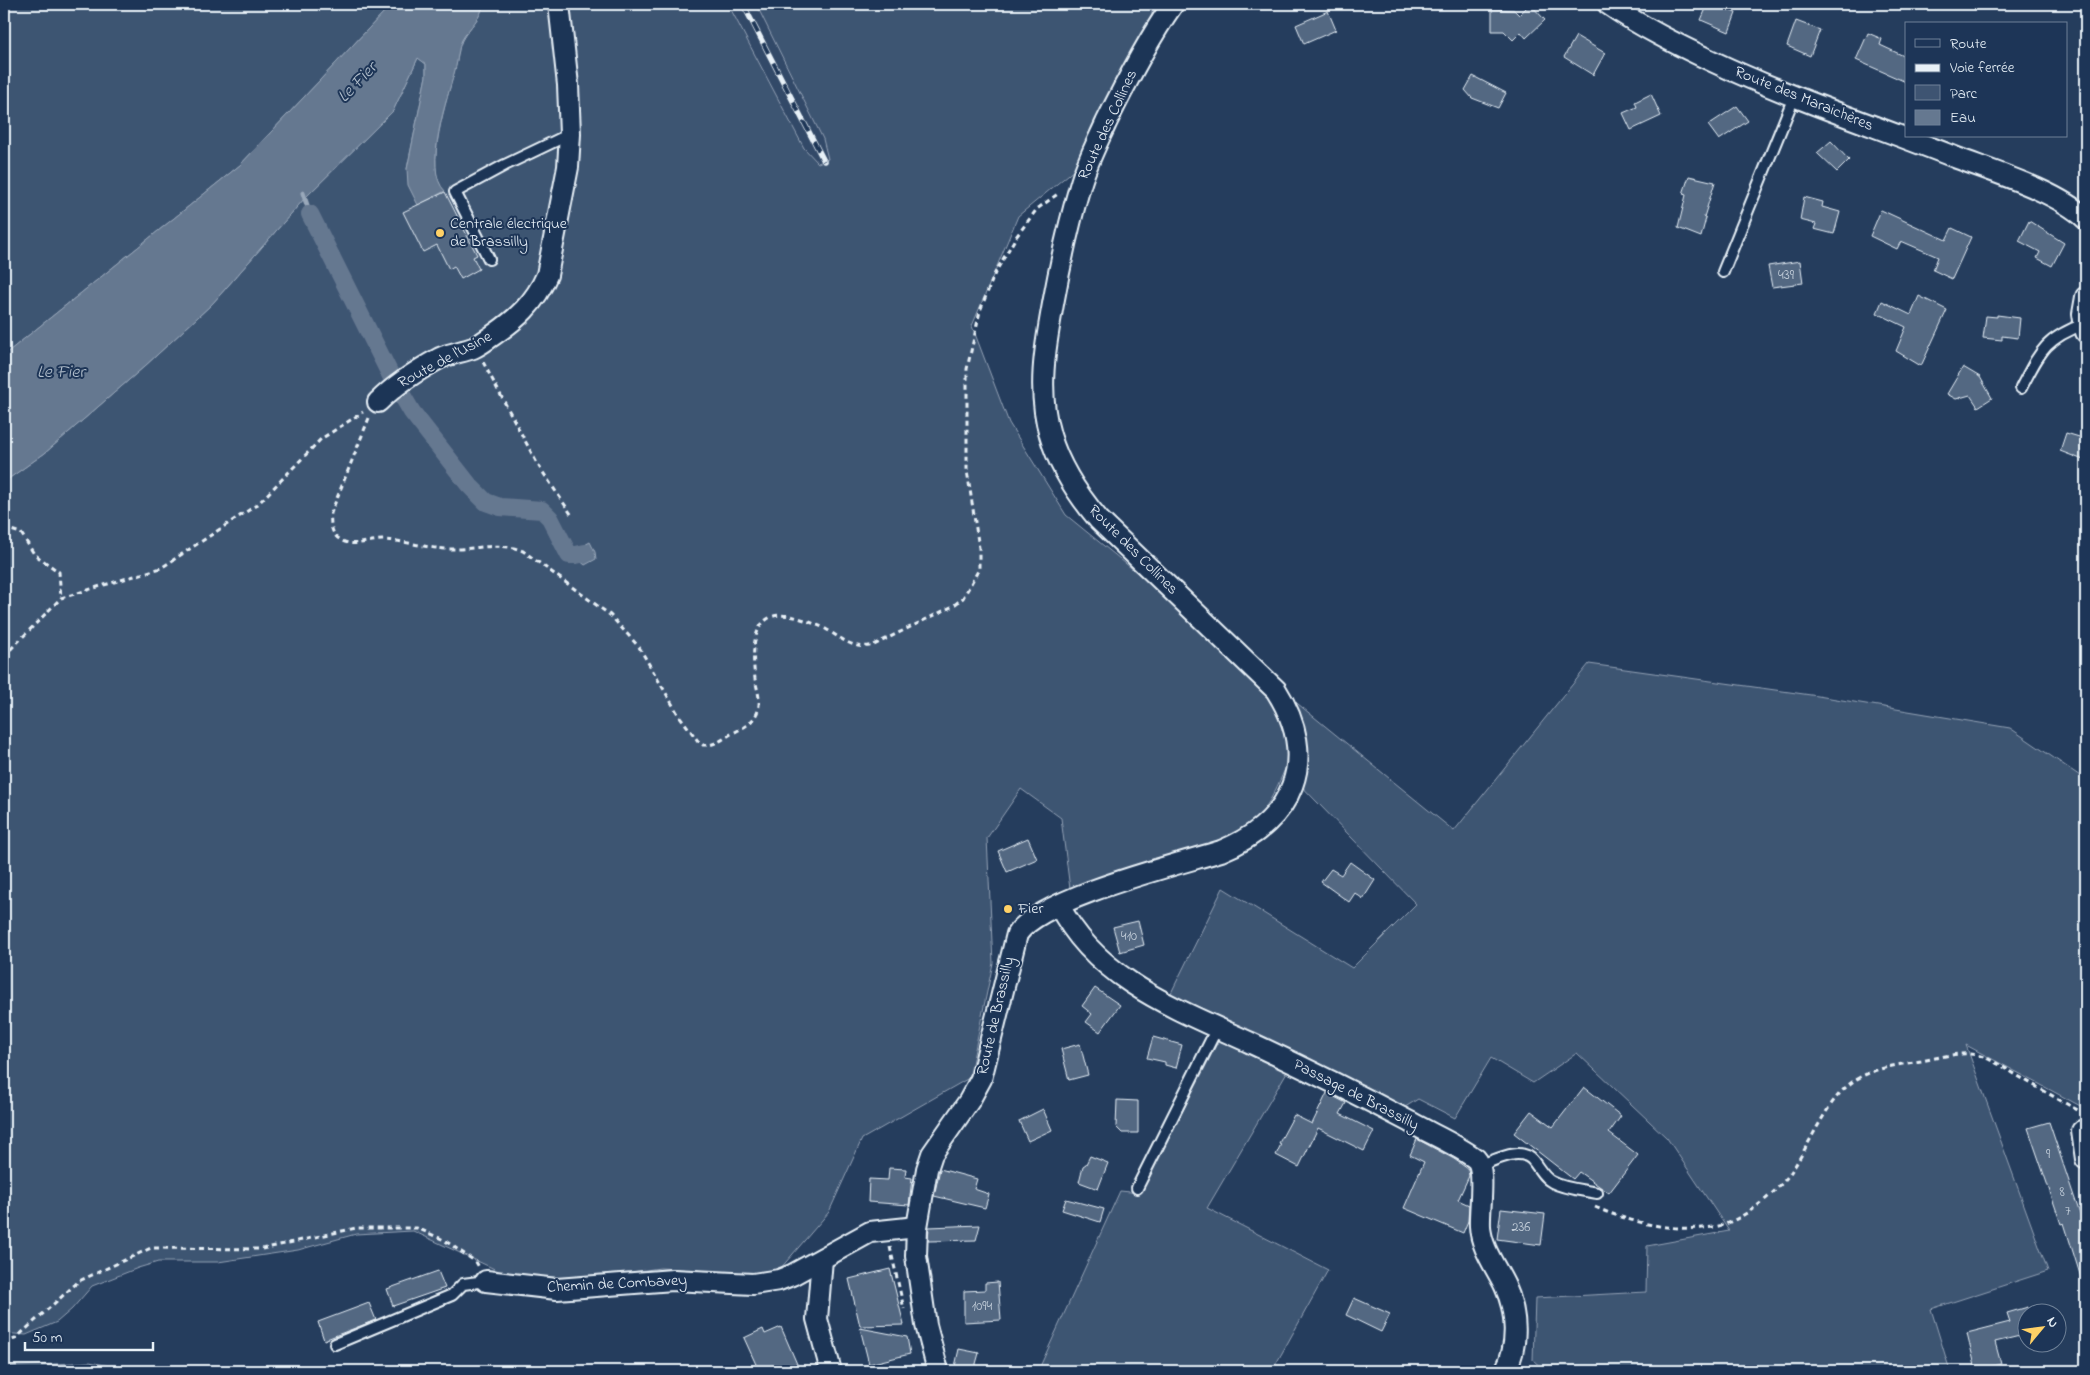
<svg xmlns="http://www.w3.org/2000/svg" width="2090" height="1375" viewBox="0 0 2090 1375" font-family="'Indie Flower',sans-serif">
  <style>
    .built { fill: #334a68 }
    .green { fill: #3e5472; stroke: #93a2b5 }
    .water { fill: #657890; stroke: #99a8ba }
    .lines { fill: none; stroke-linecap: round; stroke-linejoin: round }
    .stream { stroke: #99a8ba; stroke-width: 5 }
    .canal { stroke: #657890; stroke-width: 18 }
    .building { fill: #536782; stroke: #e8f1f8 }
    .service-casing { stroke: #e8f1f8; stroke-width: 14 }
    .minor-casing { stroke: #e8f1f8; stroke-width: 24 }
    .path { stroke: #e8f1f8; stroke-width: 3; stroke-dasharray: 5 4; stroke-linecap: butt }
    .service { stroke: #1d3557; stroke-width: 10 }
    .minor { stroke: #1d3557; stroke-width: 20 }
    .rail-casing { stroke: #e8f1f8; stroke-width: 5.5 }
    .rail { stroke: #1d3557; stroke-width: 4; stroke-dasharray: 11; stroke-linecap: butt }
    .poi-dot { fill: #ffd166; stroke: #1d3557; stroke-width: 2 }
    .labels { text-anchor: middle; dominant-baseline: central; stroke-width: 4; stroke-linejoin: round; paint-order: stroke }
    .number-label { font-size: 14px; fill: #c3ceda }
    .street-label { font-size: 16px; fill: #e8f1f8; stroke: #1d3557 }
    .poi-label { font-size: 16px; fill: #e8f1f8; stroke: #1d3557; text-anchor: start }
    .water-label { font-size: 18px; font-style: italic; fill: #b4c1ce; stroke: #1d3557 }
  </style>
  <rect width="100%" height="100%" fill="#253d5d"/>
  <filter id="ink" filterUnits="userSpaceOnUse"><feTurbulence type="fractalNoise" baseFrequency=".02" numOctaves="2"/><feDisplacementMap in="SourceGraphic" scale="10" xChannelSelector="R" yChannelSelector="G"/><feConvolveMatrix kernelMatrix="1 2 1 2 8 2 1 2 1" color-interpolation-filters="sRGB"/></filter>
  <g filter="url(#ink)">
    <!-- built -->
    <path class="built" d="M728,4H756L823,139L828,159L818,164L804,148Z"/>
    <!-- green -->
    <g class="green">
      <path d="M4,4H387L385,11L240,165L4,355Z"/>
      <path d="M483,4H728L804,148L818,163L828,159L823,139L756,4H1151L1153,23L1074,170L1018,216L972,326L1009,423L1066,515L1454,831L1589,664L1818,696L2010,728L2086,780V1109L1966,1045L2048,1271L1931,1309L1950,1371H1545L1533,1360L1535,1298L1646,1292L1647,1246L1729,1231L1667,1138L1577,1053L1533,1083L1491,1058L1455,1118L1418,1099L1402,1109L1294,1060L1207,1208L1328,1270L1272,1371H1038L1120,1191L1141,1193L1227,1024L1170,995L1223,888L1352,968L1416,904L1285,769C1270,803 1263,818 1230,838L1070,889L1061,818L1021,789L987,838L993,963L969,1078L862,1139L829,1212L780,1269L765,1274L660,1268L575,1280L503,1273L413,1231L356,1234L298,1250L218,1262H158L138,1268L92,1286L72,1309L57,1322L26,1335L4,1333V482L45,453L145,366L212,304L304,199L393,111L418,58L426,64V76L407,169L444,191C423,169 448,97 455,69C458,60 458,48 462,40C469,27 482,18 483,4Z"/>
      <path d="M90,1362L134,1371H4V1367Z"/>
    </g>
    <!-- water -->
    <g class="water">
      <path d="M387,4H483C482,18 469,27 462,40C458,48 458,60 455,70C448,97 422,169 445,191L418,205L408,185L407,169L426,76V64L418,58L393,111L304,199L212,304L145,366L45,453L4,482V355L240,165L385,11Z"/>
      <path d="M590,542L595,552L596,559L585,565L579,560L574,551Z"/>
    </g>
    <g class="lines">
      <!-- stream -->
      <path class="stream" d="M303,193L310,214"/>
      <!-- canal -->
      <path class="canal" d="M310,214L392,378L412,412L469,485L486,502L500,507L542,510L550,518L569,555H576L585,553"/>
    </g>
    <!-- building -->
    <g class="building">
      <path d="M1530,4L1545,20L1526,38L1521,32L1513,40L1504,31H1492V9L1514,10L1519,15Z"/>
      <path d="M1708,4H1715L1736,13L1729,32L1701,20Z"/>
      <path d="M1328,11L1336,30L1304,44L1296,25Z"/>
      <path d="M1796,21L1820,30L1810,56L1787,46Z"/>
      <path d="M1868,33L1882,39L1880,45L1906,57V82L1856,60Z"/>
      <path d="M1576,36L1605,53L1593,75L1564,57Z"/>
      <path d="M1473,76L1506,93L1498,108L1472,98L1465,90Z"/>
      <path d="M1651,94L1661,116L1631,130L1623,113L1637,107L1635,102Z"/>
      <path d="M1737,106L1748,121L1719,140L1708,125Z"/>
      <path d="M1831,141L1849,160L1837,172L1817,153Z"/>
      <path d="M1689,176L1715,182L1704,217L1706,218L1701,237L1678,228L1686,195L1683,194Z"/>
      <path d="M445,192L477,255L473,257L479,269L461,279L454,266L449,269L437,245L423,252L403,212Z"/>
      <path d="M1804,197L1823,202L1822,207L1840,212L1834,234L1814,229L1816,224L1800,220Z"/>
      <path d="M1881,210L1946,240L1952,228L1971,237L1952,279L1933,270L1938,257L1901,241L1897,249L1870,236Z"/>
      <path d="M2029,221L2064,243L2052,266L2037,258L2040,252L2019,241Z"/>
      <path d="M1800,261L1803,283L1772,287L1768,266Z"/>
      <path d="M1919,296L1947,310L1921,366L1896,351L1906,327L1877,313L1882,301L1911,315Z"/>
      <path d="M1997,315L2020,318L2018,338L2002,336V340L1983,338L1986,316L1997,317Z"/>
      <path d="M1963,367L1980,377L1992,398L1978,407L1970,395L1956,399L1947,394Z"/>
      <path d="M2066,433L2086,439V461L2060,451Z"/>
      <path d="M1028,838L1037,859L1007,872L998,851Z"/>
      <path d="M1350,862L1375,880L1363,899L1355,893L1349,902L1321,882L1331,869L1341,875Z"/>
      <path d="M1138,921L1144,945L1120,952L1113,927Z"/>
      <path d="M1095,988L1120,1005L1100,1032L1086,1022L1092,1014L1082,1006Z"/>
      <path d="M1153,1037L1182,1045L1176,1068L1165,1065V1062L1147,1058Z"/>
      <path d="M1080,1044L1088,1075L1069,1080L1061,1049Z"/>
      <path d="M1584,1087L1621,1116L1609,1133L1638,1155L1609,1193L1579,1172L1573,1179L1514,1133L1531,1111L1553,1127Z"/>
      <path d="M1327,1093L1346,1103L1340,1114L1374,1131L1364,1151L1318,1128L1299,1167L1276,1155L1281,1144L1279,1143L1294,1115L1312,1124Z"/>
      <path d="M1117,1100L1138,1101V1133H1122L1116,1127Z"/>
      <path d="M1043,1109L1052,1130L1028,1141L1019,1121Z"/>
      <path d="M2049,1122L2086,1232V1283L2083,1284L2064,1223L2061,1224L2028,1128Z"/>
      <path d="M1417,1139L1454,1159L1468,1169L1469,1176L1458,1200L1469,1205L1468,1221L1463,1233L1404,1208L1424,1162L1410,1155Z"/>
      <path d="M1090,1156L1108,1163L1098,1189L1079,1182L1083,1166L1086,1164Z"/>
      <path d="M889,1168L906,1169L905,1177L912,1178L909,1205L868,1202L869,1179L888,1180Z"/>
      <path d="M940,1169L977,1179L974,1189L989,1194L985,1208L934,1196Z"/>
      <path d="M1066,1199L1104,1209L1100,1222L1062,1210Z"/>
      <path d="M1501,1209L1545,1214L1541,1245L1497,1239Z"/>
      <path d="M980,1225L976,1240L928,1241L929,1227Z"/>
      <path d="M890,1269L904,1325L860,1326L849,1279Z"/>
      <path d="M438,1271L445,1288L393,1306L387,1289Z"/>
      <path d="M998,1282L1001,1320L964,1322V1291L985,1290V1283Z"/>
      <path d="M1354,1298L1390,1314L1381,1332L1346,1315Z"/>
      <path d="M369,1303L376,1320L324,1340L318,1322Z"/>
      <path d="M2028,1307V1334L1995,1342L2001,1364L1976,1370L1967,1333L2010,1322L2007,1313Z"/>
      <path d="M781,1327L800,1371H759L744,1338L763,1329L765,1334Z"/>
      <path d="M860,1328L907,1337L910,1354L869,1364Z"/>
      <path d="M959,1349L979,1353L974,1371H954Z"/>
    </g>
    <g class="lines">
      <defs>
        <g id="service">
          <path d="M489,259L455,192L505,165L570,134"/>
          <path d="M1723,272L1794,97"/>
          <path d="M2021,388C2040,352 2044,339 2084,324"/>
          <path d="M1481,1165C1496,1160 1522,1145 1534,1162C1540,1170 1544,1178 1552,1182C1565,1189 1583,1190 1597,1193"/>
          <path d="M1137,1188L1217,1028"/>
          <path d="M335,1344L452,1295L463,1284L486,1281"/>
        </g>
        <g id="minor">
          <path d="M1608,4C1641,27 1678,45 1714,62C1793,99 1876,126 1957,158C1994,172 2059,192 2086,219"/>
          <path d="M2086,297L2083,314L2086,332"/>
          <path d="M378,402C396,384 418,370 440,358C451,353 462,352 473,348C480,345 486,340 492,336C517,319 535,303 547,275L568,167L570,134L568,85L559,4"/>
          <path d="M1059,905C1096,980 1179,1010 1251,1043C1305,1068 1357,1094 1410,1122C1431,1134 1456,1144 1476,1159C1486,1169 1479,1209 1480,1226C1481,1248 1496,1267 1505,1286C1517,1312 1519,1346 1505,1371"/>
          <path d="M2082,1131L2086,1159"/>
          <path d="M822,1259L817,1319L831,1371"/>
          <path d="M486,1281L557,1289L673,1280L753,1284L779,1280L792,1275L870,1232L917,1227"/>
          <path d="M938,1371L926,1325L916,1256L917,1227L927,1169L932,1154L969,1101L981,1079L1017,934C1041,898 1175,865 1221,851C1294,821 1320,759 1276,690L1099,520C1078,495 1059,467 1050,435C1037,391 1045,348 1053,304C1060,265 1069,224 1080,186C1086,164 1097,143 1106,123C1126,82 1147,41 1173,4"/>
        </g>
      </defs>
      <!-- service casing -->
      <use href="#service" class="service-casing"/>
      <!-- minor casing -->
      <use href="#minor" class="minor-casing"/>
      <!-- path -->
      <g class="path">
        <path d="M483,362L538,465L573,517"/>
        <path d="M369,418L331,513C330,523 331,535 341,540C353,548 369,540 382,540C405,540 427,549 450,549C474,550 500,541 523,551L610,615L639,647L678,714L698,741L703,745C714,746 722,740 731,734C741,729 752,724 757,713C762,701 757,690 755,679C753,660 750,626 771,617C785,611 808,621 822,627C834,633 844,643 858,646C863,647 869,646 874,645L953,606L963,598L979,569V548L967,470V369L980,311L995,273L1016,237L1037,209L1059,193"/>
        <path d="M4,528L21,533L34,554L59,572L61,598"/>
        <path d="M4,656L61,598L161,568L258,504L321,439L363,412"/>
        <path d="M1595,1207C1631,1223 1673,1232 1713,1227C1739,1224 1777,1193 1791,1172C1808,1147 1824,1108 1844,1089C1864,1069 1895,1065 1921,1061C1938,1058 1960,1051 1977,1055C1992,1059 2005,1068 2018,1076C2039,1088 2061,1101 2083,1113"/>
        <path d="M890,1247L904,1309"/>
        <path d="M4,1342L15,1339L79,1281L151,1248L262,1249L356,1228H417L444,1240L476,1262L479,1267"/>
      </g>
      <!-- service -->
      <use href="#service" class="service"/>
      <!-- minor -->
      <use href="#minor" class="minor"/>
      <defs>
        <path id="rail" d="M743,4L824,161"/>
      </defs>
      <!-- rail casing -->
      <use href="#rail" class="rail-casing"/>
      <!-- rail -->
      <use href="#rail" class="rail"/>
    </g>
  </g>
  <!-- markers -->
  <g class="poi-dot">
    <circle cx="440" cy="233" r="5"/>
    <circle cx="1008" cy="909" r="5"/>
  </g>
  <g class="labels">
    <!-- number labels -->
    <g class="number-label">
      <text x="1786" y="275">439</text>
      <text x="1129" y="936">410</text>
      <text x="2048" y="1154">9</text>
      <text x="2062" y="1192">8</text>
      <text x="2068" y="1211">7</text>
      <text x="1521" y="1227">236</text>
      <text x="982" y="1306">1094</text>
    </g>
    <!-- street labels -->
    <g class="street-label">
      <text transform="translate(1804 99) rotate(22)">Route des Maraichères</text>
      <text transform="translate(1108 125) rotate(-65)">Route des Collines</text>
      <text transform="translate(445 360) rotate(-28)">Route de l'Usine</text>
      <text transform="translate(1133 550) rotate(45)">Route des Collines</text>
      <text transform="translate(996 1016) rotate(-77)">Route de Brassilly</text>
      <text transform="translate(1356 1095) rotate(27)">Passage de Brassilly</text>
      <text transform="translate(617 1284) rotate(-3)">Chemin de Combavey</text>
    </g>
    <!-- poi labels -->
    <g class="poi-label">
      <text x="450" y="224">Centrale électrique<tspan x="450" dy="18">de Brassilly</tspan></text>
      <text x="1018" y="909">Fier</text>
    </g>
    <!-- water labels -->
    <g class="water-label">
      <text transform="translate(358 83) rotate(-46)">Le Fier</text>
      <text x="61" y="373">Le Fier</text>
    </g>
  </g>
  <!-- margin -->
  <rect width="2090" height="1375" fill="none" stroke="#1d3557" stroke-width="20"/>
  <rect x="10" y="10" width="2070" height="1355" fill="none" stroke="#e8f1f8" stroke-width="2" filter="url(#ink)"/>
  <!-- legend -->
  <rect x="1905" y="22" width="162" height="115" fill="#1d3557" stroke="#6e8097"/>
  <rect x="1915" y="39" width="25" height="8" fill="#1d3557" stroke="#6e8097"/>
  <text x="1950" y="48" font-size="15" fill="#e8f1f8">Route</text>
  <rect x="1915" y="64" width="25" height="8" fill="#e8f1f8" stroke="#6e8097"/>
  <text x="1950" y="72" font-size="15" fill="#e8f1f8">Voie ferrée</text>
  <rect x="1915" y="85" width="25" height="15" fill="#3e5472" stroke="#6e8097"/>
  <text x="1950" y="98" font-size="15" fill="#e8f1f8">Parc</text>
  <rect x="1915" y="110" width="25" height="15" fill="#657890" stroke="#6e8097"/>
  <text x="1950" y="122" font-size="15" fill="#e8f1f8">Eau</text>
  <!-- north arrow -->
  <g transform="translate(2042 1328) rotate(61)"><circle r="24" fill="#1d3557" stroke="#6e8097"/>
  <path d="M0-4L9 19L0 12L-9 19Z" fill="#ffd166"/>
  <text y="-8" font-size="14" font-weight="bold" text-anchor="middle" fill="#e8f1f8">N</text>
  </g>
  <!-- scale -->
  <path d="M25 1342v8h128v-8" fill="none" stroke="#e8f1f8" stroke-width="2.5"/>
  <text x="32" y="1342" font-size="15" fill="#e8f1f8" stroke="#1d3557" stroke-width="4" paint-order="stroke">50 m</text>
</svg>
